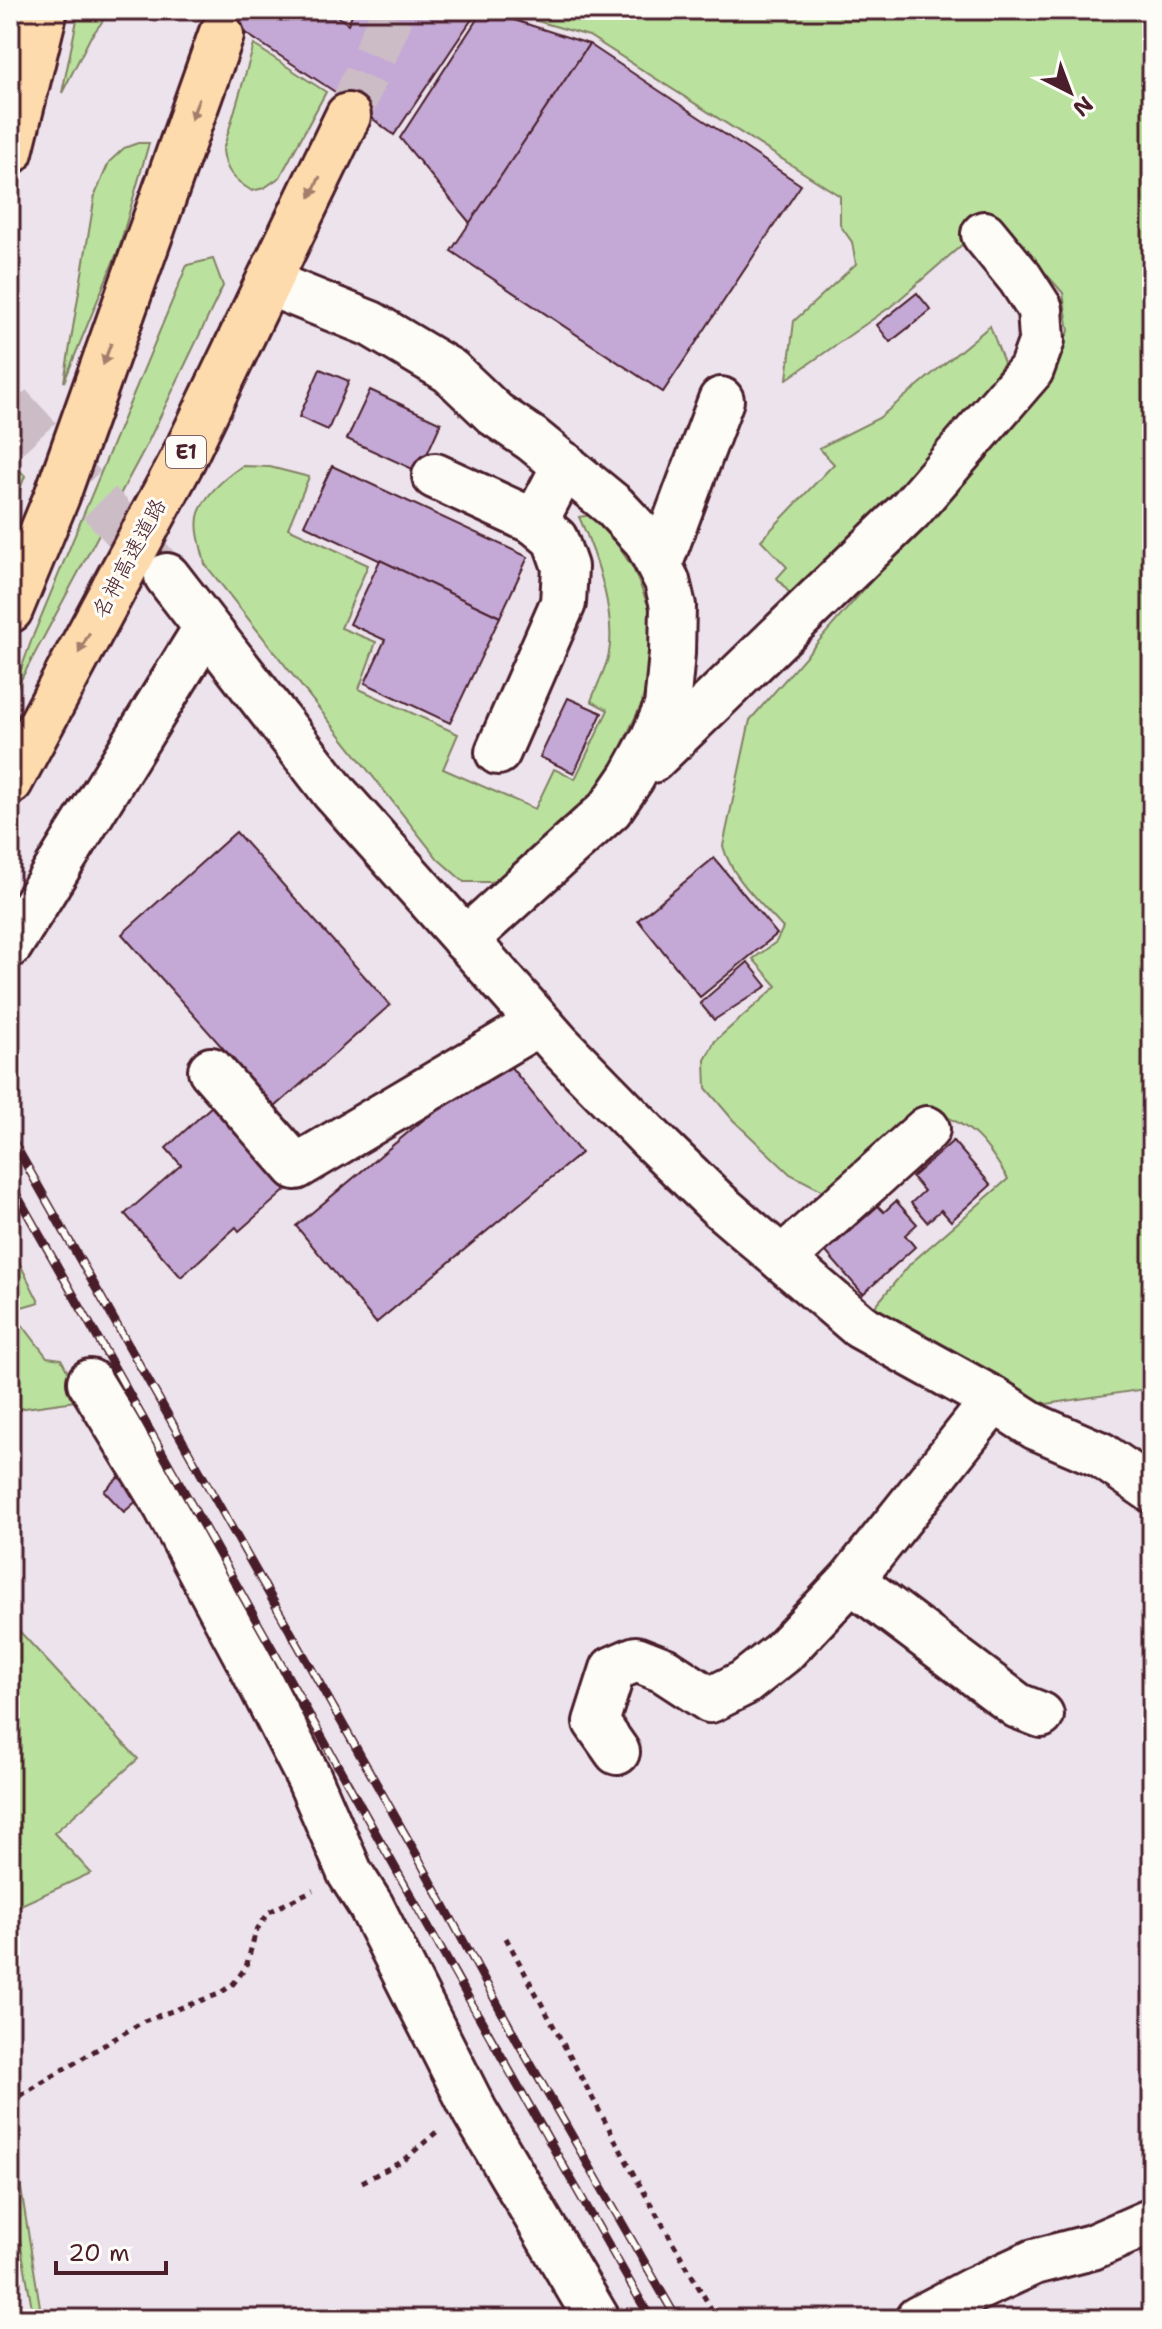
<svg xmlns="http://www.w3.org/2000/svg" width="1162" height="2329" viewBox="0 0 1162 2329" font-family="'Shantell Sans','Klee One',sans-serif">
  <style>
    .green { fill: #bae29e; stroke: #828064; stroke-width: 2 }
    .building { fill: #c4a8d6; stroke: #4a1f2b; stroke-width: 2 }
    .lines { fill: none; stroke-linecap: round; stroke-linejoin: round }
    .minor-tunnel { stroke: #ccbcc6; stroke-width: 44; stroke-dasharray: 44 22; stroke-linecap: butt }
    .highway-tunnel { stroke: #ccbcc6; stroke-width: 44; stroke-dasharray: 44 22; stroke-linecap: butt }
    .minor-casing { stroke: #4a1f2b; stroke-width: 50 }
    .highway-casing { stroke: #4a1f2b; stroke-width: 50 }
    .path { stroke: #4a1f2b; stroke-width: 5; stroke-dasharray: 6 6; stroke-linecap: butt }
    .minor { stroke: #fdfcf7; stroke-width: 44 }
    .highway { stroke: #fedbac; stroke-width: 44 }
    .rail-casing { stroke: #4a1f2b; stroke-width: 9 }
    .rail { stroke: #fdfcf7; stroke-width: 6; stroke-dasharray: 18; stroke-linecap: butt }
    .oneway { fill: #a47d6c }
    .labels { text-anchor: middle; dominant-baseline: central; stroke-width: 6; stroke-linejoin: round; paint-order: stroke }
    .shield { fill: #fdfcf7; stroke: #806168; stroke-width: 2 }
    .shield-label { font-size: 20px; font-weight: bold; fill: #4a1f2b }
    .street-label { font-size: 22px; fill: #4a1f2b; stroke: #fdfcf7 }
  </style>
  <rect width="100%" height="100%" fill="#ece3ed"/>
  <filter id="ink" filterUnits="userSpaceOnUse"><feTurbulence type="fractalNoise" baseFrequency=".0125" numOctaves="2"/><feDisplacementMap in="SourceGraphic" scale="16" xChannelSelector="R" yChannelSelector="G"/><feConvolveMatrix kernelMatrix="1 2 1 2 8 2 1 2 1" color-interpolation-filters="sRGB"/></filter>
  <g filter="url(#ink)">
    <!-- green -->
    <g class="green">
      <path d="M79,10H111L90,38L62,93Z"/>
      <path d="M499,10H1152V1388L1047,1404L1001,1386L871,1311L911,1263L1008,1179C983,1137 971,1124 924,1108L829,1194L790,1174L733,1120L706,1088L705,1060L715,1041L777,986L753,959L776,942L783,928C761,903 732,879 723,846L750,720L1036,392L1069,331L1063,293L995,216L893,305L787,379L794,321L856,264L852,242L840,225V196L589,36Z"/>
      <path d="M254,45L326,92L280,177L264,188L252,191C234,180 225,171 223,150Z"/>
      <path d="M138,143H149L119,248L64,382L95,195L109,162L124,148Z"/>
      <path d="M213,259L223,286L146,446L10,700L33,636L187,265Z"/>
      <path d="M990,326L1004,363L953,428L896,493L791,595L777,578L787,567L761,540L834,464L819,448L879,418Z"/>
      <path d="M10,460L25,476L10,515Z"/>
      <path d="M242,466L270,467L309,477L288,528L368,565L341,628L376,642L359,689L458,734L443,769L535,809L554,769L575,779L608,710L591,701C596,688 603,674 607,661C619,621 596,553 579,517L590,515L602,522L633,568L651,612L650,663L642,703L599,794L516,874L491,882H464L438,859L205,564C202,549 194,528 199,513C206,493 226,477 242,466Z"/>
      <path d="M10,1244L39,1302L11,1310L47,1357L61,1359L83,1400L10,1410Z"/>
      <path d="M10,1621L138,1759L54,1833L91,1873L10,1910Z"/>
      <path d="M10,2120L42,2319H34L10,2185Z"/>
    </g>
    <!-- building -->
    <g class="building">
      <path d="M210,10H329L348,24L354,10H478L394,135L352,103Z"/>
      <path d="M483,10L589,44L470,223L400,138Z"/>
      <path d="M589,44L801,185L663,392L451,251Z"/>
      <path d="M917,293L931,310L890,342L877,325Z"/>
      <path d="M320,369L349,381L328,430L299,417Z"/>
      <path d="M370,390L441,423L419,472L347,439Z"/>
      <path d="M332,466L528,557L500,617L304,525Z"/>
      <path d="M380,560L500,617L450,723L365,683L385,640L350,624Z"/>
      <path d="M568,698L602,713L574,773L540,757Z"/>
      <path d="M236,832L390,1005L275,1107L122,934Z"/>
      <path d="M714,858L777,934L700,997L638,920Z"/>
      <path d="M748,962L767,986L714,1020L700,1003Z"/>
      <path d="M501,1055L581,1153L376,1323L296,1226Z"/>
      <path d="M213,1105L287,1189L239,1231L236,1227L181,1277L125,1214L181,1165L166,1148Z"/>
      <path d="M953,1141L991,1185L951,1221L941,1210L927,1222L911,1203L924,1191L912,1177Z"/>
      <path d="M896,1201L917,1224L905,1235L915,1247L863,1294L826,1252L878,1206L884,1212Z"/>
      <path d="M119,1477L139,1499L124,1512L104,1491Z"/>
    </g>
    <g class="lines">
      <!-- minor-tunnel -->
      <path class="minor-tunnel" d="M10,405L162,571"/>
      <!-- highway-tunnel -->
      <path class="highway-tunnel" d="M348,116L394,10"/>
      <defs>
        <g id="minor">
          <path d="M269,283L371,324L450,371L495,414L532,439L614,506L646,540L667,581L673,606L672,653L667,707L653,739L632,777L610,809L465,940"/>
          <path d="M435,476L535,522L565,465"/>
          <path d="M660,563L721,400"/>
          <path d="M167,576L334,792L560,1046L650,1138L720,1206L860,1326L994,1400L1036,1427L1101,1455L1152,1490"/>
          <path d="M498,752L563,603L565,567L555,539L535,522"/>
          <path d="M652,760L910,510L1031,370L1042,340L1040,309L1020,278L984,234"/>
          <path d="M10,945L206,628"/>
          <path d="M211,1070L296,1167L539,1023"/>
          <path d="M782,1259L927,1129"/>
          <path d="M90,1382L166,1506L246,1655L309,1778L350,1873L371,1906L475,2112L597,2319"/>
          <path d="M851,1580L1018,1706L1041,1715"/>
          <path d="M617,1752L596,1722L613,1669L636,1659L664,1670L710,1700L744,1683L782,1653L851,1580L994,1400"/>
          <path d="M918,2319L973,2290L1034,2262L1092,2247L1152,2221"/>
        </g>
        <g id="highway">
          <path d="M10,152L45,10"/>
          <path d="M10,610L57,496L221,35"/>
          <path d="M10,782L182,461L348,116"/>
        </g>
      </defs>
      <!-- minor casing -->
      <use href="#minor" class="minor-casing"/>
      <!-- highway casing -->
      <use href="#highway" class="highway-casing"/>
      <!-- path -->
      <g class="path">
        <path d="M506,1938L633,2173L717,2319"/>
        <path d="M10,2102L144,2021L219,1994L233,1984L246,1967L256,1931L269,1912L313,1890"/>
        <path d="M362,2182L403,2161L440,2129"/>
      </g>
      <!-- minor -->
      <use href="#minor" class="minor"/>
      <!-- highway -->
      <use href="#highway" class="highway"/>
      <defs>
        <g id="rail">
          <path d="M10,1136L415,1852L518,2042L677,2319"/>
          <path d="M10,1183C225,1561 434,1942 651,2319"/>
          <path d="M10,2293L15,2319"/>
        </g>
      </defs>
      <!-- rail casing -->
      <use href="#rail" class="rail-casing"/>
      <!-- rail -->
      <use href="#rail" class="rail"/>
    </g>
    <!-- one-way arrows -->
    <defs><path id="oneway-solid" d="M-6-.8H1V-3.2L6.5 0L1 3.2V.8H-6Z" transform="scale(2)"/></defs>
    <g class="oneway">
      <use href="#oneway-solid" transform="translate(195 109) rotate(110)"/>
      <use href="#oneway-solid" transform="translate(315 187) rotate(115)"/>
      <use href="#oneway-solid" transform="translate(107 354) rotate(110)"/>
      <use href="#oneway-solid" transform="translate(84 643) rotate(118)"/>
    </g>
  </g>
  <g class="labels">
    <!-- shield labels -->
    <rect class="shield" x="166" y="436" width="40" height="32" rx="6"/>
    <g class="shield-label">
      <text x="186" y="452">E1</text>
    </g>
    <!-- street labels -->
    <g class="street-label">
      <text transform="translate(129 558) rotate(-62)">名神高速道路</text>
    </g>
  </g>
  <!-- margin -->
  <rect width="1162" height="2329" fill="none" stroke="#fdfcf7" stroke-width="40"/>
  <rect x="20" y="20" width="1122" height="2289" fill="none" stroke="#4a1f2b" stroke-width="3" filter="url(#ink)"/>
  <!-- north arrow -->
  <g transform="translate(1070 92) rotate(138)" stroke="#fdfcf7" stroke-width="6" paint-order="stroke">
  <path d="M0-6L14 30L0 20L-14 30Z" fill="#4a1f2b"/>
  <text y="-12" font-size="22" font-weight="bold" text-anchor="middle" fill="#4a1f2b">N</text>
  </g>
  <!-- scale -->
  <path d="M56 2261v12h110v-12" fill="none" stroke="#4a1f2b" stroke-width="4"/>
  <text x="68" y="2261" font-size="24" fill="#4a1f2b" stroke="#fdfcf7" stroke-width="6" paint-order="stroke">20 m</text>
</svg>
